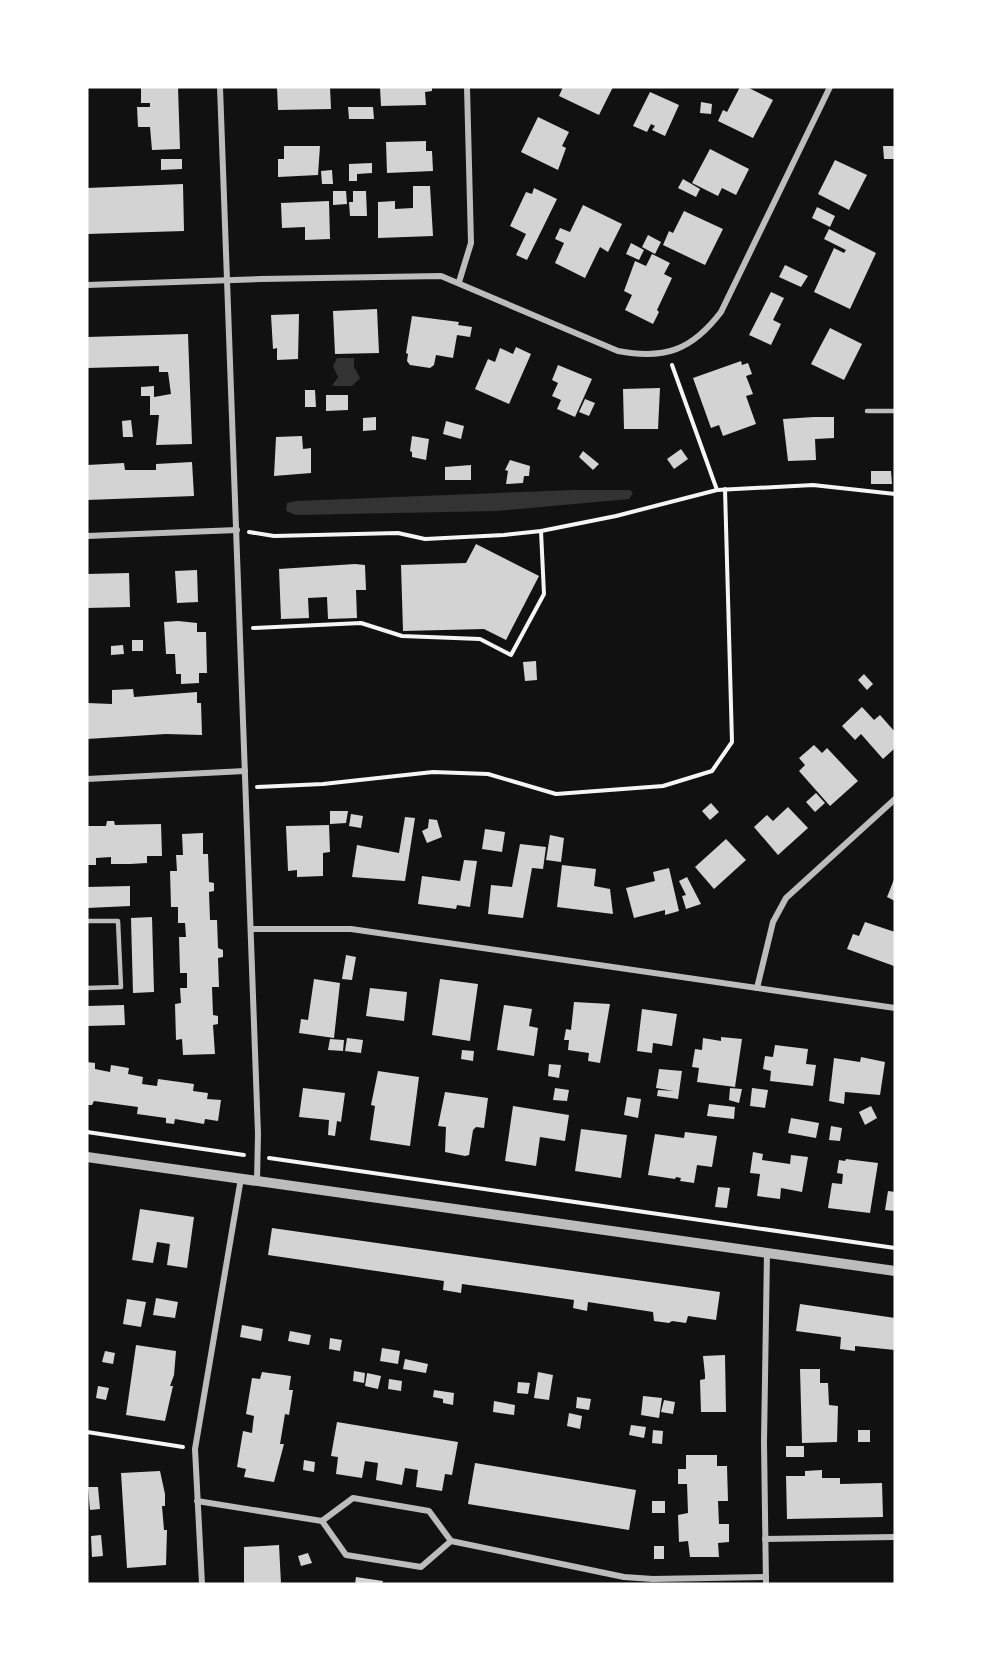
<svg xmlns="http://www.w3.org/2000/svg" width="982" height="1671" viewBox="0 0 982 1671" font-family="'Source Sans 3',sans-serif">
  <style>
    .water { fill: #333 }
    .building { fill: #d3d3d3 }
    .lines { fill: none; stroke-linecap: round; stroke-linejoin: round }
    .path { stroke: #f5f5f5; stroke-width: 4 }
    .service { stroke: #bcbcbc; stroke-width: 4.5 }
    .minor { stroke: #bcbcbc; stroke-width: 6 }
    .tertiary { stroke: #bcbcbc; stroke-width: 10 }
  </style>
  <rect width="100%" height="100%" fill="#111"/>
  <!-- water -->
  <g class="water">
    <path d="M337,358H354V367L360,378L352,386H332L338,377L333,366Z"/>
    <path d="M574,490H630L633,493L629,499L497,511L296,515L286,511L287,503L296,501Z"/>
  </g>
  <!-- building -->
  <g class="building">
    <path d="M141,87H178L180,149L152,150L150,127H138L137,107H150V103H141Z"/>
    <path d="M277,87H330L331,109L278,110Z"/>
    <path d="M380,87H432V91L425,92L426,105L381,106Z"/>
    <path d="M563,87H613L599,115L559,96Z"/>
    <path d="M740,87H747L773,100L753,138L718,121L723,110L727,112Z"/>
    <path d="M650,92L679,105L665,136L652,130L655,126L651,124L647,132L633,126Z"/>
    <path d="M701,102L712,104L711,114L700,113Z"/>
    <path d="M348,107H373L374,119H349Z"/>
    <path d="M538,117L569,132L562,146L566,148L558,170L521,152Z"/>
    <path d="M426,141V151H432L433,171L387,173L386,142Z"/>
    <path d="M284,146H320L318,175L278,177V159H284Z"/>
    <path d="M883,146H895V159H884Z"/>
    <path d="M710,149L749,169L736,195L722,188L718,196L692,183Z"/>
    <path d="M161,159H182V169L161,170Z"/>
    <path d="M835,160L867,175L849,210L818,194Z"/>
    <path d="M372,163V173L357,174V181H349V164Z"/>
    <path d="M332,170L333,184H322L321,171Z"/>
    <path d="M683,179L700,189L696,197L678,188Z"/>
    <path d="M183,184L184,231L87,234V188Z"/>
    <path d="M413,186H430L433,236L378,238V202L395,201V209L413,208Z"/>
    <path d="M534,188L557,199L527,260L516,255L526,234L510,226L526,192L532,194Z"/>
    <path d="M333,191H346L347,204L333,205Z"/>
    <path d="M353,191H366L367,216H350L349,202H353Z"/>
    <path d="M329,201L330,239L305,240V227L282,228L281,203Z"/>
    <path d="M583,205L622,224L608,252L600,247L585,278L555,263L564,243L555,239L560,228L570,232Z"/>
    <path d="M817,207L835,216L830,227L812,218Z"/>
    <path d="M684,211L723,229L705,265L663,245L669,231L673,233Z"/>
    <path d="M829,229L876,253L850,309L814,292L834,248L844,253L846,250L824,239Z"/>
    <path d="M648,235L661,242L655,254L642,247Z"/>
    <path d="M631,243L644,250L639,260L626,254Z"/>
    <path d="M652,254L670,263L664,274L672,278L657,310L659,312L653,324L625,310L632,295L624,291L635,261L646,266Z"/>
    <path d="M785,265L808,276L801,287L779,277Z"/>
    <path d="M771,292L784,298L773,320L781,324L771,345L749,335Z"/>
    <path d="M377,309L379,353L335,354L333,311Z"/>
    <path d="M299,314L298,359L277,360V348L273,349L271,315Z"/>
    <path d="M412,316L459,322L458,325L472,327L470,337L457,335L453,358L436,355L434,365L430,368L410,365L407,361L408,354L406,353Z"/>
    <path d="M830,328L862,344L844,380L811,364Z"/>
    <path d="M188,334L192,444L156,445L159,415H150V396H141V387L154,386V397L171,394L168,372H159V366L87,368V337Z"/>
    <path d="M516,347L531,354L509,404L475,389L488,359L495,362L500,348L513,354Z"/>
    <path d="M741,361L742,365L748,363L752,374L746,376L753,394L746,396L756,424L723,436L719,425L711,428L693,378Z"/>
    <path d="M558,365L592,379L575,417L557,409L561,400L552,396L558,383L552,380Z"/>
    <path d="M660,388L658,429H624L623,389Z"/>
    <path d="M305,390H315L316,407H305Z"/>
    <path d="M326,395H348V410L326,411Z"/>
    <path d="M585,399L595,403L589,416L579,412Z"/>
    <path d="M376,417V430L363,431V418Z"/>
    <path d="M814,417H834V438L815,439L816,460L788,461L783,419Z"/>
    <path d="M131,420L133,437H123L122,421Z"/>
    <path d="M446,421L464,426L461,439L443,434Z"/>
    <path d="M302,436L303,449L311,448V473L274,476L276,437Z"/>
    <path d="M412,436L429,439L426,460L412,457V452L410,451Z"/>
    <path d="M681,449L688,459L674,469L667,459Z"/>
    <path d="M583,451L599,464L593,470L579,457Z"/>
    <path d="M510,460L530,466L529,476H524L523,483L506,484L508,471L505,470Z"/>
    <path d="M192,462L194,496L87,500V465L124,463L125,470H156V464Z"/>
    <path d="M471,465V480H445V467Z"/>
    <path d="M871,471H891L892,484H871Z"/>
    <path d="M476,544L539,576L506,640L484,629L403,631L401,565L466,563Z"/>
    <path d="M355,564L365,565L366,590H356L357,618L328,619L327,597L308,598L309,618L281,619L279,569Z"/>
    <path d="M197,570L198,602L177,603L175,571Z"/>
    <path d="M129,573L130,607L87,608V574Z"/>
    <path d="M178,621L197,623V632H206L207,673H199V683L181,684V674H176L175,654H166L164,622Z"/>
    <rect x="132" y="640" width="11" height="11"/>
    <path d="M123,645L124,654L111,655V646Z"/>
    <path d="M536,661L537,680L525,681L523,662Z"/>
    <path d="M864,674L873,684L867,690L858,680Z"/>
    <path d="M133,689L134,697L197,692V703H201L202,735L166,734L87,739V703L112,704V690Z"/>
    <path d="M862,707L874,720L880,715L895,732V748L883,759L861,734L855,740L842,726Z"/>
    <path d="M814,745L822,753L827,748L858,781L830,806L799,771L805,765L799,758Z"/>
    <path d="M816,793L825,803L815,812L806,802Z"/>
    <path d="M711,803L719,812L710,820L702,811Z"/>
    <path d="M788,807L808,828L778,855L754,827L767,815L773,821Z"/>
    <path d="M330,811H348L346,823L330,824Z"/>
    <path d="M351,814L363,816L361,828L349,826Z"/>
    <path d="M405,817L415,818L405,881L352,877L357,845L399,853Z"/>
    <path d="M429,819L437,820L442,837L427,843L422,831L428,828Z"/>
    <path d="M107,821H114L115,825L161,824L162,856H147V863L130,864H111V857L96,858V865H87V826H106Z"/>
    <path d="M329,825L330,852L323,853V876L297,877V870L288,871L286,826Z"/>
    <path d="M485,829L505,832L502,852L482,849Z"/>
    <path d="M203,833V854H208L209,882L214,883V891L209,892L210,920H217L218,948L223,950V957L218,958L219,987H212L213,1015L218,1016V1024L213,1025L215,1054L183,1055L182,1039L176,1040L175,1004L181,1003L180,988H187V973H180L179,937H186L185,923H178V907H171L170,871H177L176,855H183L182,834Z"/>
    <path d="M550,835L564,838L561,862L546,860Z"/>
    <path d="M726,839L746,860L714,889L695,867Z"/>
    <path d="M520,844L546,847L543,869L532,868L523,918L488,914L491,885L512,887Z"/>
    <path d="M464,860L477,861L470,907L457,905L456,909L418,904L422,876L460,881Z"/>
    <path d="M562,865L596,869L594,886L610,889L613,914L557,907Z"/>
    <path d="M669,868L679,911L665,915V910L634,918L626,888L655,881L653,872Z"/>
    <path d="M687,877L701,904L686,909L682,896L686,895L679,881Z"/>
    <path d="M895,877V901L887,897Z"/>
    <path d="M130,886V906L87,908V887Z"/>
    <path d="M152,917L154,992L133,993L131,918Z"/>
    <path d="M865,922L895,932L894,966L847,949L853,934L859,936Z"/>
    <path d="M346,955L356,957L352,980L342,979Z"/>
    <path d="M314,979L340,983L334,1038L299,1033L301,1019L308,1020Z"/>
    <path d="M440,979L478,984L470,1041L432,1035Z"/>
    <path d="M370,988L407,992L404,1021L366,1016Z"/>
    <path d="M574,1002L610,1004L600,1063L588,1061L589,1053L568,1050L569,1040H564L566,1029L571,1030Z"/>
    <path d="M124,1005L125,1025L87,1026V1006Z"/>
    <path d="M504,1005L532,1009L529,1026L538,1028L534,1056L497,1050Z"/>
    <path d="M642,1009L677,1014L672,1046L653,1043L652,1053L637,1051Z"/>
    <path d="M721,1037L742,1039L735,1087L697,1082L699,1068L692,1067L695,1049L702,1050L703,1038L721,1041Z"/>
    <path d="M347,1038L363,1040L361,1053L345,1051Z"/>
    <path d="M330,1039L344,1040L343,1051L328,1050Z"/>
    <path d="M775,1045L808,1049L806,1064L816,1065L813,1086L770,1081L771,1071L763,1069L765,1056L773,1057Z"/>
    <path d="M462,1050L474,1051L473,1061L461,1059Z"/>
    <path d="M861,1057L885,1062L880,1095L845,1092L844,1104L829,1101L834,1058L860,1062Z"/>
    <path d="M87,1062L95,1063V1069L110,1072L111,1065L129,1068L128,1074L143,1077L142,1084L157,1086L158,1079L194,1084L193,1091L208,1093L207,1099L221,1100L218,1121L205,1119L204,1124L175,1119L174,1124L166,1123V1118L137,1114L138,1107L94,1101L92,1105H87Z"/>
    <path d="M549,1064L561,1065L559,1078L548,1076Z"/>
    <path d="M659,1069L682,1071L678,1099L657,1096L658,1090L674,1091L656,1088Z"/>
    <path d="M378,1071L419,1077L410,1146L370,1140L375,1106L371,1105Z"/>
    <path d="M303,1088L345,1093L341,1122L337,1121L335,1136L328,1135L329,1120L299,1117Z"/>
    <path d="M555,1088L569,1090L567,1101L553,1100Z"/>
    <path d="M730,1088L742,1089L739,1103L729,1100Z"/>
    <path d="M752,1088L768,1090L765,1108L750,1106Z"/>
    <path d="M445,1092L488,1098L484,1128L476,1127L473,1130L469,1155L465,1156L445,1152L446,1127L438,1126Z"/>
    <path d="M627,1097L641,1099L638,1118L624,1115Z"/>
    <path d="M709,1104L735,1107L734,1119L707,1116Z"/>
    <path d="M513,1106L569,1115L565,1141L540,1137L536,1166L505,1161Z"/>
    <path d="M871,1106L877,1118L865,1125L859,1112Z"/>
    <path d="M791,1118L819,1123L816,1138L788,1133Z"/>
    <path d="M831,1126L842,1128L840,1141L829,1140Z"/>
    <path d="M581,1129L627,1135L621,1178L575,1171Z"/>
    <path d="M685,1132L717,1136L712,1167L697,1165L694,1183L680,1181L681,1178L676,1177L675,1179L648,1175L655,1134L684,1138Z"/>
    <path d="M753,1152L763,1154L762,1160L790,1164L791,1155L808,1157L802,1192L781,1188L780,1199L757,1196L760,1174L750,1173Z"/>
    <path d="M846,1159L878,1163L870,1213L828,1208L832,1183L842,1184L843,1174L837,1173L839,1160L845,1161Z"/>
    <path d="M718,1187L730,1188L727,1208L715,1207Z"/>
    <path d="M888,1191L895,1192V1211L885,1210Z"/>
    <path d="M140,1209L194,1217L187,1268L167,1265L170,1244L157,1242L153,1263L132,1260Z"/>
    <path d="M272,1228L720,1292L716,1320L688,1316L686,1323L672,1321L669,1323L654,1321L653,1312L588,1302L587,1311L573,1308L574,1300L462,1284L461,1293L443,1290L444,1281L268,1255Z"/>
    <path d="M156,1298L178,1302L175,1318L153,1315Z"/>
    <path d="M127,1299L146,1302L141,1327L123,1324Z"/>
    <path d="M800,1304L895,1318V1350L855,1346V1351L840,1349L841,1337L796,1331Z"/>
    <path d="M242,1325L263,1329L261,1341L240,1337Z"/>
    <path d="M290,1331L311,1335L309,1345L288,1341Z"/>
    <path d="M330,1338L342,1340L340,1351L329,1349Z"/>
    <path d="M136,1345L176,1351L174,1375L170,1386H173L165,1421L126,1415Z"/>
    <path d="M382,1348L400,1351L398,1364L380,1361Z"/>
    <path d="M105,1351L115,1353L113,1364L102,1362Z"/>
    <path d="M725,1355L726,1412H701L700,1380L705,1379V1375L703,1356Z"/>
    <path d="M405,1359L428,1364L426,1373L403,1369Z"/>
    <path d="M800,1369H820V1383H828L829,1405L838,1406L837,1442L802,1443Z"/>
    <path d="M354,1371L365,1373L364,1383L353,1381Z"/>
    <path d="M262,1372L291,1376L289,1390H293L289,1415L285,1414L280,1444H284L274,1482L244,1477L246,1469L237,1467L243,1431L252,1433L253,1424L254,1416L246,1414L252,1378L260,1379Z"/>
    <path d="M538,1372L553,1375L549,1400L534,1398Z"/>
    <path d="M367,1373L381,1376L378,1389L365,1386Z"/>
    <path d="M389,1379L402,1381L401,1391L388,1389Z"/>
    <path d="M518,1382L530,1383L528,1394L517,1393Z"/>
    <path d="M98,1386L109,1388L106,1400L96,1398Z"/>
    <path d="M434,1390L454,1393L453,1405L443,1403V1399L433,1397Z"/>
    <path d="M643,1396L662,1398L659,1418L641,1415Z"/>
    <path d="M577,1397L591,1399L589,1410L576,1408Z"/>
    <path d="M664,1400L675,1402L673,1414L661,1412Z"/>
    <path d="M494,1401L515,1405L514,1415L493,1412Z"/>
    <path d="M569,1413L582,1416L580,1429L567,1426Z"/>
    <path d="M337,1422L458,1442L452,1475L445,1474L442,1491L416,1487L418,1470L405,1468L402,1485L376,1480L378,1463L365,1461L362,1478L336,1474L338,1457L331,1456Z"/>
    <path d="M631,1425L646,1427L644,1438L629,1435Z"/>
    <path d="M653,1430L663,1431L662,1444L652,1443Z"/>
    <rect x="858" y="1430" width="12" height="12"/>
    <rect x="786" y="1446" width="18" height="11"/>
    <path d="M686,1455H717V1466H727L728,1501H718L719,1524H729V1542L718,1543L719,1557H690L688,1541L679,1542L678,1515L688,1513L687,1484H678V1469H686Z"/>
    <path d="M304,1460L315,1462L314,1472L303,1470Z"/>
    <path d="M475,1463L636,1490L629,1530L468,1504Z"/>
    <path d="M822,1470V1478H840V1484L882,1483L883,1517L787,1519L786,1476H805V1471Z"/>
    <path d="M160,1471L165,1494V1506H162L164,1530H167L166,1565L127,1568L121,1473Z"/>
    <path d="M88,1487H98L100,1509L90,1510Z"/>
    <rect x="652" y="1501" width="13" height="12"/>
    <path d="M101,1535L103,1556L92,1557L91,1536Z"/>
    <path d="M279,1545L281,1584H244V1547Z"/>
    <rect x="654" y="1546" width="10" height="13"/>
    <path d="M308,1553L312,1563L301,1566L298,1556Z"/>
    <path d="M356,1577L383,1581L382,1584H355Z"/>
  </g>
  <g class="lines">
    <!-- path -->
    <g class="path">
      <path d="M672,365L717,490"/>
      <path d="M249,532L274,536L398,533L425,539L504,535L541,531L616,516L717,490L813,485L895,494"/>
      <path d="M253,628L361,623L402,636L480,639L511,655L544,594L541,531"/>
      <path d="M257,787L323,784L433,772L488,774L556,794L663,786L712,771L732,742L725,489"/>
      <path d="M87,1132L244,1155"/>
      <path d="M269,1158L895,1248"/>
      <path d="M87,1432L183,1447"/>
    </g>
    <!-- service -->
    <g class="service">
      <path d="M867,411H895"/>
      <path d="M87,921H118L121,987L87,988"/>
    </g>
    <!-- minor -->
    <g class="minor">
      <path d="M220,87L258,1134L257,1180"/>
      <path d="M459,282L471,243L467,87"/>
      <path d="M87,285L261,279L441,276L618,351C665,360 692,350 721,312L830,87"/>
      <path d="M87,536L237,530"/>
      <path d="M87,779L245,771"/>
      <path d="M251,929H351L895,1008"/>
      <path d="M757,988L773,922L786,898L895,799"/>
      <path d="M197,1501L322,1521L353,1498L429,1511L451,1541L624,1577L653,1579L766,1577"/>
      <path d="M322,1521L346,1555L421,1567L451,1541"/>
      <path d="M765,1539L895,1537"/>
      <path d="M202,1584L195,1449L241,1178"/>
      <path d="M766,1584L764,1442L767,1253"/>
    </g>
    <!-- tertiary -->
    <path class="tertiary" d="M87,1157L895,1271"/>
  </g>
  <!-- border -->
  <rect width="982" height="1671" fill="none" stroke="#ffffff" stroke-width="177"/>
</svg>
